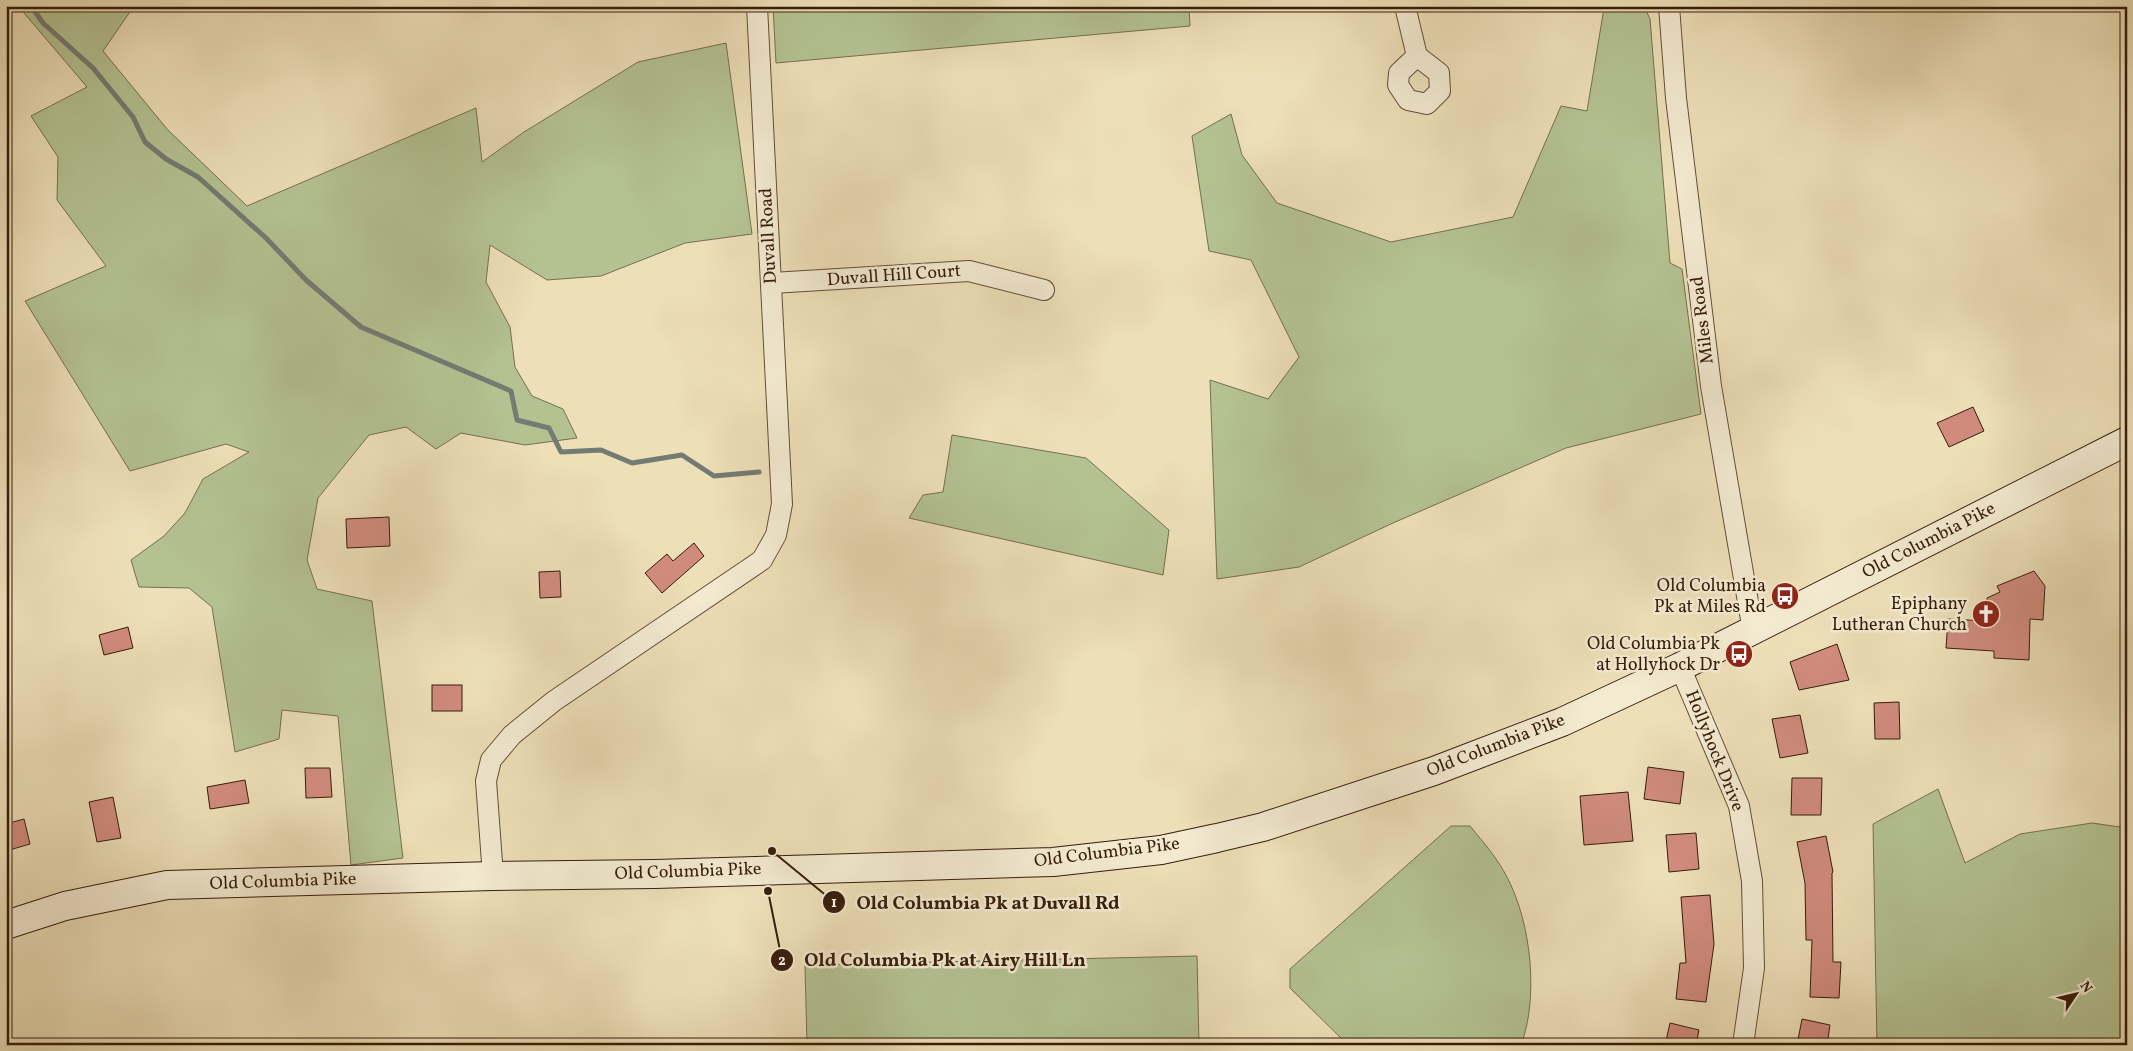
<svg xmlns="http://www.w3.org/2000/svg" width="2133" height="1051" viewBox="0 0 2133 1051" font-family="Vollkorn,serif">
  <style>
    .green { fill: #b4c292; stroke: #75704e }
    .lines { fill: none; stroke-linecap: round; stroke-linejoin: round }
    .stream { stroke: #747b73; stroke-width: 5 }
    .building { fill: #d08b7d; stroke: #361d0b }
    .minor-casing { stroke: #644e36; stroke-width: 22 }
    .secondary-casing { stroke: #361d0b; stroke-width: 30 }
    .minor { stroke: #f3ead1; stroke-width: 20 }
    .secondary { stroke: #f3ead1; stroke-width: 28 }
    .labels { text-anchor: middle; dominant-baseline: central; stroke-width: 5; stroke-linejoin: round; paint-order: stroke }
    .street-label { font-size: 18px; fill: #361d0b; stroke: #f3ead1 }
    .poi-label { font-size: 18px; fill: #361d0b; stroke: #f3ead1; text-anchor: end }
    .leader { fill: none; stroke: #361d0b; stroke-width: 2 }
    .callout-dot { fill: #361d0b; stroke: #f3ead1; stroke-width: 2 }
    .mark-label { font-size: 15px; text-anchor: middle; font-weight: bold; fill: #fff }
    .callout-label { font-size: 19px; text-anchor: middle; font-weight: bold; fill: #361d0b; stroke: #f3ead1; stroke-width: 5; stroke-linejoin: round; paint-order: stroke }
  </style>
  <rect width="100%" height="100%" fill="#eddfb8"/>
  <filter id="stains"><feTurbulence type="fractalNoise" baseFrequency=".004" numOctaves="4"/><feColorMatrix values="0 0 0 0 .2 0 0 0 0 .09 0 0 0 0 .02 0 0 0 .5 -.17"/></filter>
  <radialGradient id="worn" r=".72"><stop offset=".6" stop-color="#630" stop-opacity="0"/><stop offset="1" stop-color="#630" stop-opacity=".3"/></radialGradient>
  <!-- green -->
  <g class="green">
    <path d="M18,6H134L103,51L167,129L247,206L476,108L482,162L524,132L638,62L726,43L752,234L685,243L601,276L547,280L490,245L486,282L510,327L515,367L532,396L563,409L577,438L525,445L461,433L436,449L406,427L369,435L318,498L307,560L317,589L372,601L403,858L351,865L338,716L282,710L279,739L235,752L212,607L189,588L139,587L131,560L164,536L185,513L203,479L249,452L226,444L130,471L25,301L106,266L57,200L58,157L31,116L87,87Z"/>
    <path d="M773,6H1189L1190,26L776,63Z"/>
    <path d="M1558,6H1644L1650,19L1670,263L1682,269L1701,414L1566,448L1393,523L1299,567L1217,579L1210,380L1268,399L1299,357L1251,260L1209,251L1192,136L1231,114L1242,155L1277,203L1391,242L1513,217L1561,106L1587,111L1604,8L1559,10Z"/>
    <path d="M952,435L1086,458L1169,530L1163,575L909,518L923,495L943,492Z"/>
    <path d="M1938,789L1965,863L2020,834L2092,823L2127,828V1045H1877L1873,824Z"/>
    <path d="M1451,826H1470C1484,843 1498,859 1508,879C1531,924 1539,997 1521,1045H1348L1290,988V969Z"/>
    <path d="M1197,956L1199,1044L807,1045L805,965Z"/>
  </g>
  <g class="lines">
    <!-- stream -->
    <path class="stream" d="M31,6L43,23L93,68L133,117L145,142L166,159L198,177L266,238L306,280L361,327L511,391L517,420L549,428L561,452L601,450L632,463L682,455L714,476L759,472"/>
  </g>
  <!-- building -->
  <g class="building">
    <path d="M1973,407L1984,431L1949,447L1937,423Z"/>
    <path d="M389,517L390,546L347,548L346,519Z"/>
    <path d="M694,543L704,556L662,593L645,573L667,554L673,561Z"/>
    <path d="M560,571L561,597L540,598L539,572Z"/>
    <path d="M2034,571L2045,586L2043,620L2030,619L2029,660L1994,658V651L1946,648L1948,619L1987,621V598L2000,592L1997,586Z"/>
    <path d="M128,627L133,648L104,655L99,635Z"/>
    <path d="M1837,644L1849,680L1799,690L1790,662Z"/>
    <rect x="432" y="685" width="30" height="26"/>
    <path d="M1899,702L1900,739H1875L1874,703Z"/>
    <path d="M1800,715L1808,753L1780,758L1772,719Z"/>
    <path d="M1648,767L1684,772L1680,804L1644,799Z"/>
    <path d="M305,768H330L332,797L306,798Z"/>
    <path d="M1792,778H1822L1821,815H1791Z"/>
    <path d="M245,780L249,803L210,809L207,787Z"/>
    <path d="M1628,792L1633,841L1584,845L1580,796Z"/>
    <path d="M113,797L121,838L97,842L89,802Z"/>
    <path d="M24,819L30,844L6,851V824Z"/>
    <path d="M1696,833L1699,869L1669,872L1666,835Z"/>
    <path d="M1826,836L1833,872L1832,873L1833,962H1841L1839,998L1810,997L1812,940H1806L1805,883L1797,842Z"/>
    <path d="M1710,895L1714,944L1706,1002L1676,999L1680,963H1686L1681,897Z"/>
    <path d="M1802,1019L1830,1025L1827,1045H1797Z"/>
    <path d="M1670,1023L1699,1030L1696,1045H1665Z"/>
  </g>
  <g class="lines">
    <defs>
      <g id="minor">
        <path d="M1405,6L1417,56L1439,73L1440,91L1427,104L1408,100L1398,85L1399,73L1417,56"/>
        <path d="M1669,6L1676,98L1711,386L1753,631"/>
        <path d="M772,283L969,271L1044,290"/>
        <path d="M1680,667L1739,806L1752,881L1754,968L1743,1045"/>
        <path d="M493,876L486,781L491,760L512,735L554,701L762,560L776,535L782,504L757,6"/>
      </g>
      <path id="secondary" d="M6,925L65,906L167,885L493,876L655,874L1053,862L1161,850L1217,838L1263,827L1434,771L1562,722L1680,667L2127,441"/>
    </defs>
    <!-- minor casing -->
    <use href="#minor" class="minor-casing"/>
    <!-- secondary casing -->
    <use href="#secondary" class="secondary-casing"/>
    <!-- minor -->
    <use href="#minor" class="minor"/>
    <!-- secondary -->
    <use href="#secondary" class="secondary"/>
  </g>
  <!-- icons -->
  <defs>
    <symbol id="bus-disc" viewBox="-11 -11 22 22"><circle r="9.5" fill="#8f2418" stroke="#f3ead1"/><path d="M-5-6H5V4H4V6H2V4H-2V6H-4V4H-5ZM-3.5-4V0h7V-4ZM-3.5 1.2v1.5H-2V1.2ZM2 1.2v1.5H3.5V1.2Z" fill="#fff"/></symbol>
    <symbol id="church-disc" viewBox="-11 -11 22 22"><circle r="9.5" fill="#8f2418" stroke="#f3ead1"/><path d="M-1.2-6h2.4v3.5h3.3v2.4h-3.3V6h-2.4V-.1h-3.3v-2.4h3.3Z" fill="#fff"/></symbol>
  </defs>
  <g fill-rule="evenodd">
    <use href="#bus-disc" x="1769" y="580" width="32" height="32"/>
    <use href="#church-disc" x="1970" y="598" width="32" height="32"/>
    <use href="#bus-disc" x="1723" y="638" width="32" height="32"/>
  </g>
  <g class="labels">
    <!-- street labels -->
    <g class="street-label">
      <text transform="translate(769 236) rotate(-93)">Duvall Road</text>
      <text transform="translate(894 276) rotate(-4)">Duvall Hill Court</text>
      <text transform="translate(1703 320) rotate(-97)">Miles Road</text>
      <text transform="translate(1929 541) rotate(-27)">Old Columbia Pike</text>
      <text transform="translate(1496 746) rotate(-21)">Old Columbia Pike</text>
      <text transform="translate(1714 751) rotate(68)">Hollyhock Drive</text>
      <text transform="translate(1107 853) rotate(-7)">Old Columbia Pike</text>
      <text transform="translate(688 872) rotate(-2)">Old Columbia Pike</text>
      <text transform="translate(283 882) rotate(-2)">Old Columbia Pike</text>
    </g>
    <!-- poi labels -->
    <g class="poi-label">
      <text x="1766" y="586">Old Columbia<tspan x="1766" dy="21">Pk at Miles Rd</tspan></text>
      <text x="1967" y="604">Epiphany<tspan x="1967" dy="21">Lutheran Church</tspan></text>
      <text x="1720" y="644">Old Columbia Pk<tspan x="1720" dy="21">at Hollyhock Dr</tspan></text>
    </g>
  </g>
  <!-- callouts -->
  <path class="leader" d="M772 851L834 902M768 891L782 960"/>
  <g class="callout-dot">
    <circle cx="772" cy="851" r="5"/>
    <circle cx="768" cy="891" r="5"/>
    <circle cx="834" cy="902" r="12"/>
    <circle cx="782" cy="960" r="12"/>
  </g>
  <g class="mark-label">
    <text x="834" y="907">1</text>
    <text x="782" y="965">2</text>
  </g>
  <g class="callout-label">
    <text x="988" y="909">Old Columbia Pk at Duvall Rd</text>
    <text x="945" y="966">Old Columbia Pk at Airy Hill Ln</text>
  </g>
  <!-- margin -->
  <rect width="2133" height="1051" fill="none" stroke="#eddfb8" stroke-width="25"/>
  <rect x="8" y="8" width="2118" height="1036" fill="none" stroke="#361d0b" stroke-width="2.5"/>
  <rect x="12" y="12" width="2108" height="1026" fill="none" stroke="#361d0b"/>
  <!-- north arrow -->
  <g transform="translate(2076 994) rotate(55)" stroke="#f3ead1" stroke-width="4" paint-order="stroke">
  <path d="M0-4L9 19L0 12L-9 19Z" fill="#361d0b"/>
  <text y="-8" font-size="14" font-weight="bold" text-anchor="middle" fill="#361d0b">N</text>
  </g>
  <rect width="100%" height="100%" filter="url(#stains)"/>
  <rect width="100%" height="100%" fill="url(#worn)"/>
</svg>
